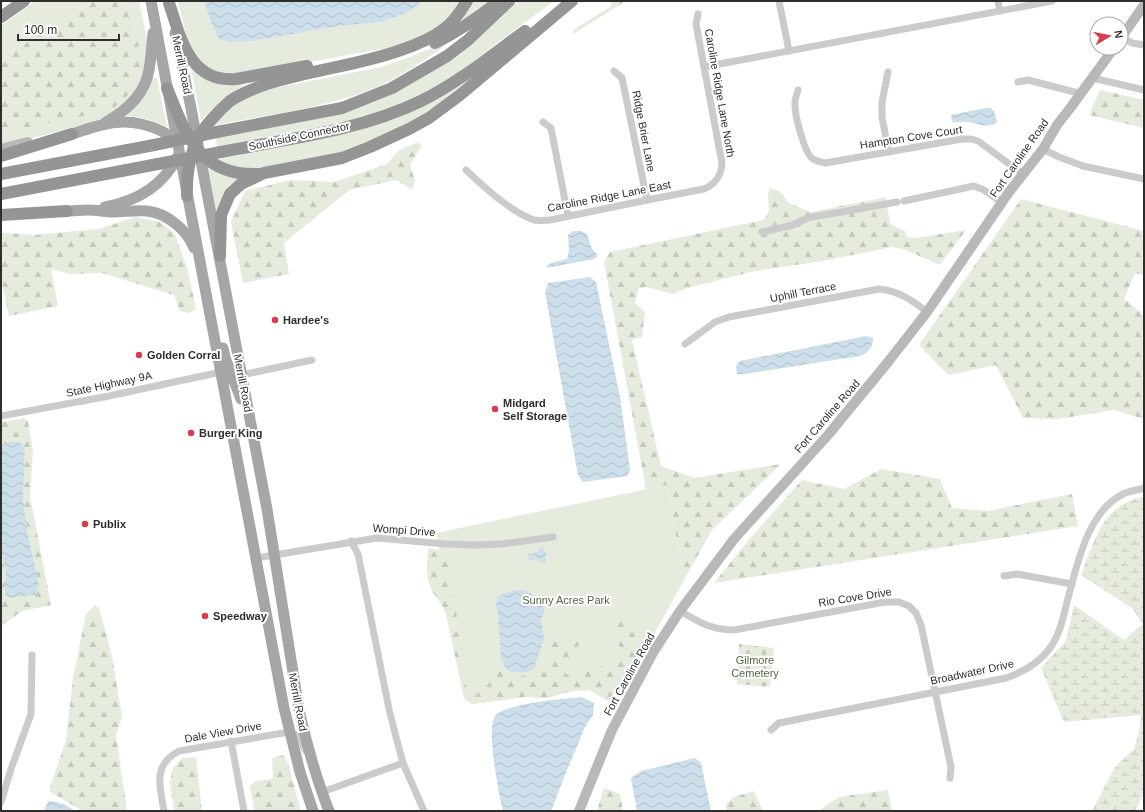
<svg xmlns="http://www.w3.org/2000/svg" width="1145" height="812" viewBox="0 0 1145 812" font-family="Helvetica,sans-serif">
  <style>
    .green { fill: #e5ebdd }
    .forest { fill: url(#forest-firs) }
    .wetland { fill: url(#wetland-marsh) }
    .cemetery { fill: url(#cemetery-stones) }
    .water { fill: url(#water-waves) }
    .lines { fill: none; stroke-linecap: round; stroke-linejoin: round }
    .street { stroke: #cbcbcb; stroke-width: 7 }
    .secondary { stroke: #b8b8b8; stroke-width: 10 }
    .primary { stroke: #a6a6a6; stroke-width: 11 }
    .highway { stroke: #959595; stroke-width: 12 }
    .highway-bridge { stroke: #959595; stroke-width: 12 }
    .poi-dot { fill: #d83e4e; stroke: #fff; stroke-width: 1.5 }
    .labels { text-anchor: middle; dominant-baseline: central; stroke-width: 4; stroke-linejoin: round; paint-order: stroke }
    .street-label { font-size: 11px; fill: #2e2e2e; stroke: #fff }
    .poi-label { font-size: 11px; font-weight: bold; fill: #2e2e2e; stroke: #fff; text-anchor: start }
    .park-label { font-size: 11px; fill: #53673f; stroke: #fff }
  </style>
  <defs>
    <pattern id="forest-firs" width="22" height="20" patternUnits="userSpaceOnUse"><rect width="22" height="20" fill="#e5ebdd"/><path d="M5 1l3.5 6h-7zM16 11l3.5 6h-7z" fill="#c5cabe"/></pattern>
    <pattern id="wetland-marsh" width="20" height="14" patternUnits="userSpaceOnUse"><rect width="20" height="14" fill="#e5ebdd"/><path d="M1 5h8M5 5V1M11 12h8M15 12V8" fill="none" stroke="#c5cabe"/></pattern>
    <pattern id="cemetery-stones" width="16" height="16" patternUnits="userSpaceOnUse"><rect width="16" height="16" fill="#e5ebdd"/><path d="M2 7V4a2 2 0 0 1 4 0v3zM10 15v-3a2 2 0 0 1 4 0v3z" fill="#c5cabe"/></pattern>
    <pattern id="water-waves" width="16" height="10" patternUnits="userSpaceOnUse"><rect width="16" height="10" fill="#cbdee9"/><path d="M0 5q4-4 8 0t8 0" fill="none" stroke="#afbfc8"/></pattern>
  </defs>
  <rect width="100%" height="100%" fill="#fff"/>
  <!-- green -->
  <g class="green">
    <path d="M35,1H95L13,51L1,64V26Z"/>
    <path d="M127,1H139L147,40V52L143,80L132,98L103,120L1,146V134L111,110L142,58Z"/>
    <path d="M178,1H204L211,22L219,38L230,42L253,41L338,26L382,22L410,11L422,1H464L447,22L412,41L386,48L273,69L225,75L205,67L192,50L187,38Z"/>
    <path d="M472,1H492L459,24L463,14Z"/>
    <path d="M515,1H554C540,12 525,22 510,33C481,55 453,79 420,95C357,126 286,134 217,147L216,138L326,116L345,111L488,27Z"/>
    <path d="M446,42L447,44L442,48C421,62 400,77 377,87C324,109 265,115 210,126L239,99L275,88L381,67L410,57Z"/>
    <path d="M193,66L246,81V84C229,95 213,105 201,121L191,68Z"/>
    <path d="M152,77L157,78L167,127L147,119L125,115Z"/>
    <path d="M473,77L474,78L420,118L346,152L256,170L241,169L216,160C306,141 396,133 473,77Z"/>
    <path d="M208,168L222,174L238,179L226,191L216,210Z"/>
    <path d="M667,485L684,580L615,705L589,690L572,691L547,698L526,697L472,704L464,698L436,533Z"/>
  </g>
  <!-- forest -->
  <g class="forest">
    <path d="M95,1H127L142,58L138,80L126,98L111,110L1,134V64L13,51Z"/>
    <path d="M612,1H626L573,34V30L610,7Z"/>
    <path d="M1100,90L1144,100V128L1089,115Z"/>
    <path d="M418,142L421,146L410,165L415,181L412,190L397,180L349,190L284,243L289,274L243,283L231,222L245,191L291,180L334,182L387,164L398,151Z"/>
    <path d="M770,188L779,191L790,204L811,212L886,197L890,224L905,231L907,237L916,238L966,230L940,265L903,249L892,247L823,261L755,271L687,288L672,294L646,287L639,288L635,303L645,312L642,337L632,340L661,466L694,478L781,464L712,530L684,580L667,485L646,489L604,262L610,252L764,220L769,211L768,194Z"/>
    <path d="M1021,199L1144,231V275L1135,273L1124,299L1144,315V419L1114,410L1058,419L1023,418L996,365L948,375L919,345Z"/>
    <path d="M136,217L160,222L175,234L188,271L196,309L189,313L180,311L174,295L102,273L71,274L51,269L58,306L9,316L1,279V233H8L33,235L98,229Z"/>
    <path d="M24,418L28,421L33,451L30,496L51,605L22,611L1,626V548L6,573V595L9,598L28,536L23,498L25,450L9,442L1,446V422Z"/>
    <path d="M881,469L940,479L952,508L987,511L1072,494L1078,526L714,583L746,543L802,480L844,489Z"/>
    <path d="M428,548L452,553L453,587L466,686L472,696C484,691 490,684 495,672H505L510,679L545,671L553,639L576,637L579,644L565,673L569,676L619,661L623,652L609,629L621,619L645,639L615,694L608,700L589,690L572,691L547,698L526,697L472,704L464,698L446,614C442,604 438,600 433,592C425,579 427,563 428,548Z"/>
    <path d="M95,606L99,608L112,656L122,717L116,735L127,811H83L50,792V788L66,740L73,678L86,614Z"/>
    <path d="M284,755L289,767L301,811H254L250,786L256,781L273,779L272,758Z"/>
    <path d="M196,757L202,811H174L170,782L173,768L182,758Z"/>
    <path d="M604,788L620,794L623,811H597Z"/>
    <path d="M888,790L892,811H818L839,797Z"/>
    <path d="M754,791L763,811H726V804L734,797Z"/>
  </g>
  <!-- wetland -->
  <path class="wetland" d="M1144,497V793L1135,811H1092L1115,767L1134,749L1140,727L1141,715L1064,722L1041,668L1066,641L1074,605L1124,640L1143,624L1132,608L1081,575C1094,542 1103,503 1144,497Z"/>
  <!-- cemetery -->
  <path class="cemetery" d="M739,644L774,648L770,687L737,684Z"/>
  <!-- water -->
  <g class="water">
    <path d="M204,1H422L410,11L382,22L338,26L253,41L230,42L219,39L211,22Z"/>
    <path d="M986,108H990L994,111L997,122C987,129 979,124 968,122C963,121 958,123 952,122L951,115Z"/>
    <path d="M573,231H581L587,234L592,249L597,254V257L594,259L547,268V265L551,263L567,259L569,251L568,235Z"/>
    <path d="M590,277L596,282L620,397L630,470L627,476L583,482L578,475L545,292L548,283Z"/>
    <path d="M866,336L873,338C873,347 868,353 860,356L745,374H737L736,366L740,361Z"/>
    <path d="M9,442L21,443L25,450L23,498L28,536L39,585L35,595L9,598L5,594L6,573L1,548V446Z"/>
    <path d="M542,546L546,554L545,564L537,559L529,561L528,554L536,553Z"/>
    <path d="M515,590L526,591L542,599L544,612L541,620L544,639L534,668L527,672H513L506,669L501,658L498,614L496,605L498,596Z"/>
    <path d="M582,697L594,703L593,715L585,727L565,775L551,811H503C499,794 485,726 496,715C509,703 563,699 582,697Z"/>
    <path d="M695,758L701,763L711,811H637L631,778L641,771Z"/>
    <path d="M48,801C56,801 69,805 74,811H44Z"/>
  </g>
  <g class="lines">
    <!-- street -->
    <g class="street">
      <path d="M779,1L789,51"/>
      <path d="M998,1L1000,11"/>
      <path d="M1122,37L1132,43L1144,45"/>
      <path d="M704,67L1052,1"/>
      <path d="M614,71L622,78L647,200"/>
      <path d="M888,72L882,102V118L889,152"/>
      <path d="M1093,78L1144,90"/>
      <path d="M1018,82L1028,80L1082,94"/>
      <path d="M798,90C797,94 795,98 795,102C794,113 804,153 813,159C816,161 821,162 825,163L962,139H971L978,141L1023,174"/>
      <path d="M543,122L551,128L568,216"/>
      <path d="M1043,149L1059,157L1083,166L1144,179"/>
      <path d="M466,170C484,187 511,212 534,220C539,221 545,220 550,220L647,200L704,189C716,184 721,176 722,163L696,24L698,14"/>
      <path d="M904,201L974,186L984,190L1003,203"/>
      <path d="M762,232L793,225L807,218L897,202"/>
      <path d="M685,344L715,322L729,317L879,289C899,291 912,300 927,312"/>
      <path d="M242,375L312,360"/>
      <path d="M1,416L104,397L221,372"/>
      <path d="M351,541L358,554L389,709L396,737L403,763L424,811"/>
      <path d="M256,558L377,538L446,544L474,545L502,544L553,537"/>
      <path d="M1004,576L1017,574L1072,584"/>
      <path d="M680,611C699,622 711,630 734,630L885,602H899L909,606L916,613L921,625L951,767L950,778"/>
      <path d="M771,730L779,723L1006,678C1025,671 1041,662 1052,645C1060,633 1064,616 1067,602C1077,565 1087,512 1123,494C1129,491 1138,490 1144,488"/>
      <path d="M231,741L244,811"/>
      <path d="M322,792L403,763"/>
      <path d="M1,802L11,769L31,714L32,655"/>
      <path d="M164,811C160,787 152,765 179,751L289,732C299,734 301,741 305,750"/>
    </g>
    <!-- secondary -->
    <g class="secondary">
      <path d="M1121,38L1144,5"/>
      <path d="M1,149L28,142"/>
      <path d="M579,811L612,730L654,651L680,611L734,539L828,435L888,362L927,312L1009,192L1043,149L1057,125L1071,107L1114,48"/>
    </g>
    <!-- primary -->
    <g class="primary">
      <path d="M151,1L284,708L300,772L313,811"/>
      <path d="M175,33L190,103L267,509L299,710C307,745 316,778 329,811"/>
      <path d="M106,122C126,111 145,94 149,70C151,58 152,45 153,33"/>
      <path d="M72,134C82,131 92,127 102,125C127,118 159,124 178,143"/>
      <path d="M105,207C138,201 163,186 178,156"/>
      <path d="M67,211C74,211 81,210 88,210C97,210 105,212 113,212C124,212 136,210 147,211C167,213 187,230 194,248"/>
      <path d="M223,348C226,363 227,369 242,375"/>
      <path d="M221,372L234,381L241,399"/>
    </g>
    <!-- highway -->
    <g class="highway">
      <path d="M169,3C181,38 189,83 236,79L307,66"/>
      <path d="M1,17L24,1"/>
      <path d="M435,43C459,31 479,17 499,1"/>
      <path d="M167,88C186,135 199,176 258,174"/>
      <path d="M217,132L342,108L392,88L447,56L468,40L509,1"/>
      <path d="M221,152C288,139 359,131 421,101C459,82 492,55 525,31"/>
      <path d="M1,156L72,134"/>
      <path d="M1,174L154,145"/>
      <path d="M1,194L158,164"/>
      <path d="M187,196C186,169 192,141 211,120C217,113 223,107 230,101C248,89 268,83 289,78C326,68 365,63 401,50C416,45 431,39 444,29C454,22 461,11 467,1"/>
      <path d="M1,215L67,211"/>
      <path d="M220,256L221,215L230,194L241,184L264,173L342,158L370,147L409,129L429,118L460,95L572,1"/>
    </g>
    <!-- highway-bridge -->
    <g class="highway-bridge">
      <path d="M154,145L217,132"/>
      <path d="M158,164L221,152"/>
    </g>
  </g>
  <!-- markers -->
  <g class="poi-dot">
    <circle cx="275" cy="320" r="4"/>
    <circle cx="139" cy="355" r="4"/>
    <circle cx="495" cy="409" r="4"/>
    <circle cx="191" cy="433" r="4"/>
    <circle cx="85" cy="524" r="4"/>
    <circle cx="205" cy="616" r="4"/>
  </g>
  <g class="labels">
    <!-- street labels -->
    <g class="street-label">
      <text transform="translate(182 65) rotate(78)">Merrill Road</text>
      <text transform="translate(720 93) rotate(80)">Caroline Ridge Lane North</text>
      <text transform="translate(644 131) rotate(79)">Ridge Brier Lane</text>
      <text transform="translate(299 136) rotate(-12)">Southside Connector</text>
      <text transform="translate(911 137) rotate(-9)">Hampton Cove Court</text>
      <text transform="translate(1019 158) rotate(-55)">Fort Caroline Road</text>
      <text transform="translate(609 196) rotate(-11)">Caroline Ridge Lane East</text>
      <text transform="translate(803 292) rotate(-11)">Uphill Terrace</text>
      <text transform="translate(243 383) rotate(79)">Merrill Road</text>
      <text transform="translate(109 384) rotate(-12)">State Highway 9A</text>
      <text transform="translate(827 416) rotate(-49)">Fort Caroline Road</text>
      <text transform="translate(404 530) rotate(4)">Wompi Drive</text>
      <text transform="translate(855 597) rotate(-9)">Rio Cove Drive</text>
      <text transform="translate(972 672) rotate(-12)">Broadwater Drive</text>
      <text transform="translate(629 674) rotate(-61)">Fort Caroline Road</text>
      <text transform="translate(298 702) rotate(79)">Merrill Road</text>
      <text transform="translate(223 732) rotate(-10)">Dale View Drive</text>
    </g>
    <!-- poi labels -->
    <g class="poi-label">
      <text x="283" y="320">Hardee's</text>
      <text x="147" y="355">Golden Corral</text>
      <text x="503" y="403">Midgard<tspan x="503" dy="13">Self Storage</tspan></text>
      <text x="199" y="433">Burger King</text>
      <text x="93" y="524">Publix</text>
      <text x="213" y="616">Speedway</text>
    </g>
    <!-- park labels -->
    <g class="park-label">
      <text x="566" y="600">Sunny Acres Park</text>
      <text x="755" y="660">Gilmore<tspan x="755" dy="13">Cemetery</tspan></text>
    </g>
  </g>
  <!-- border -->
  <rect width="1145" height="812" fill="none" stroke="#2e2e2e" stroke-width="4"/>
  <!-- north arrow -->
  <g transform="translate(1109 36) rotate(80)"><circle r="19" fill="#ffffff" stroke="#ababab"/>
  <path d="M0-3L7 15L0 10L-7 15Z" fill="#d83e4e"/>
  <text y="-6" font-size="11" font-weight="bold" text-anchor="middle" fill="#2e2e2e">N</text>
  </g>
  <!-- scale -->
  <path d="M18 34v6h101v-6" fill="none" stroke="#2e2e2e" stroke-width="2"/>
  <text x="24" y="34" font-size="12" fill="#2e2e2e" stroke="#ffffff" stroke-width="3" paint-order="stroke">100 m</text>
</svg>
